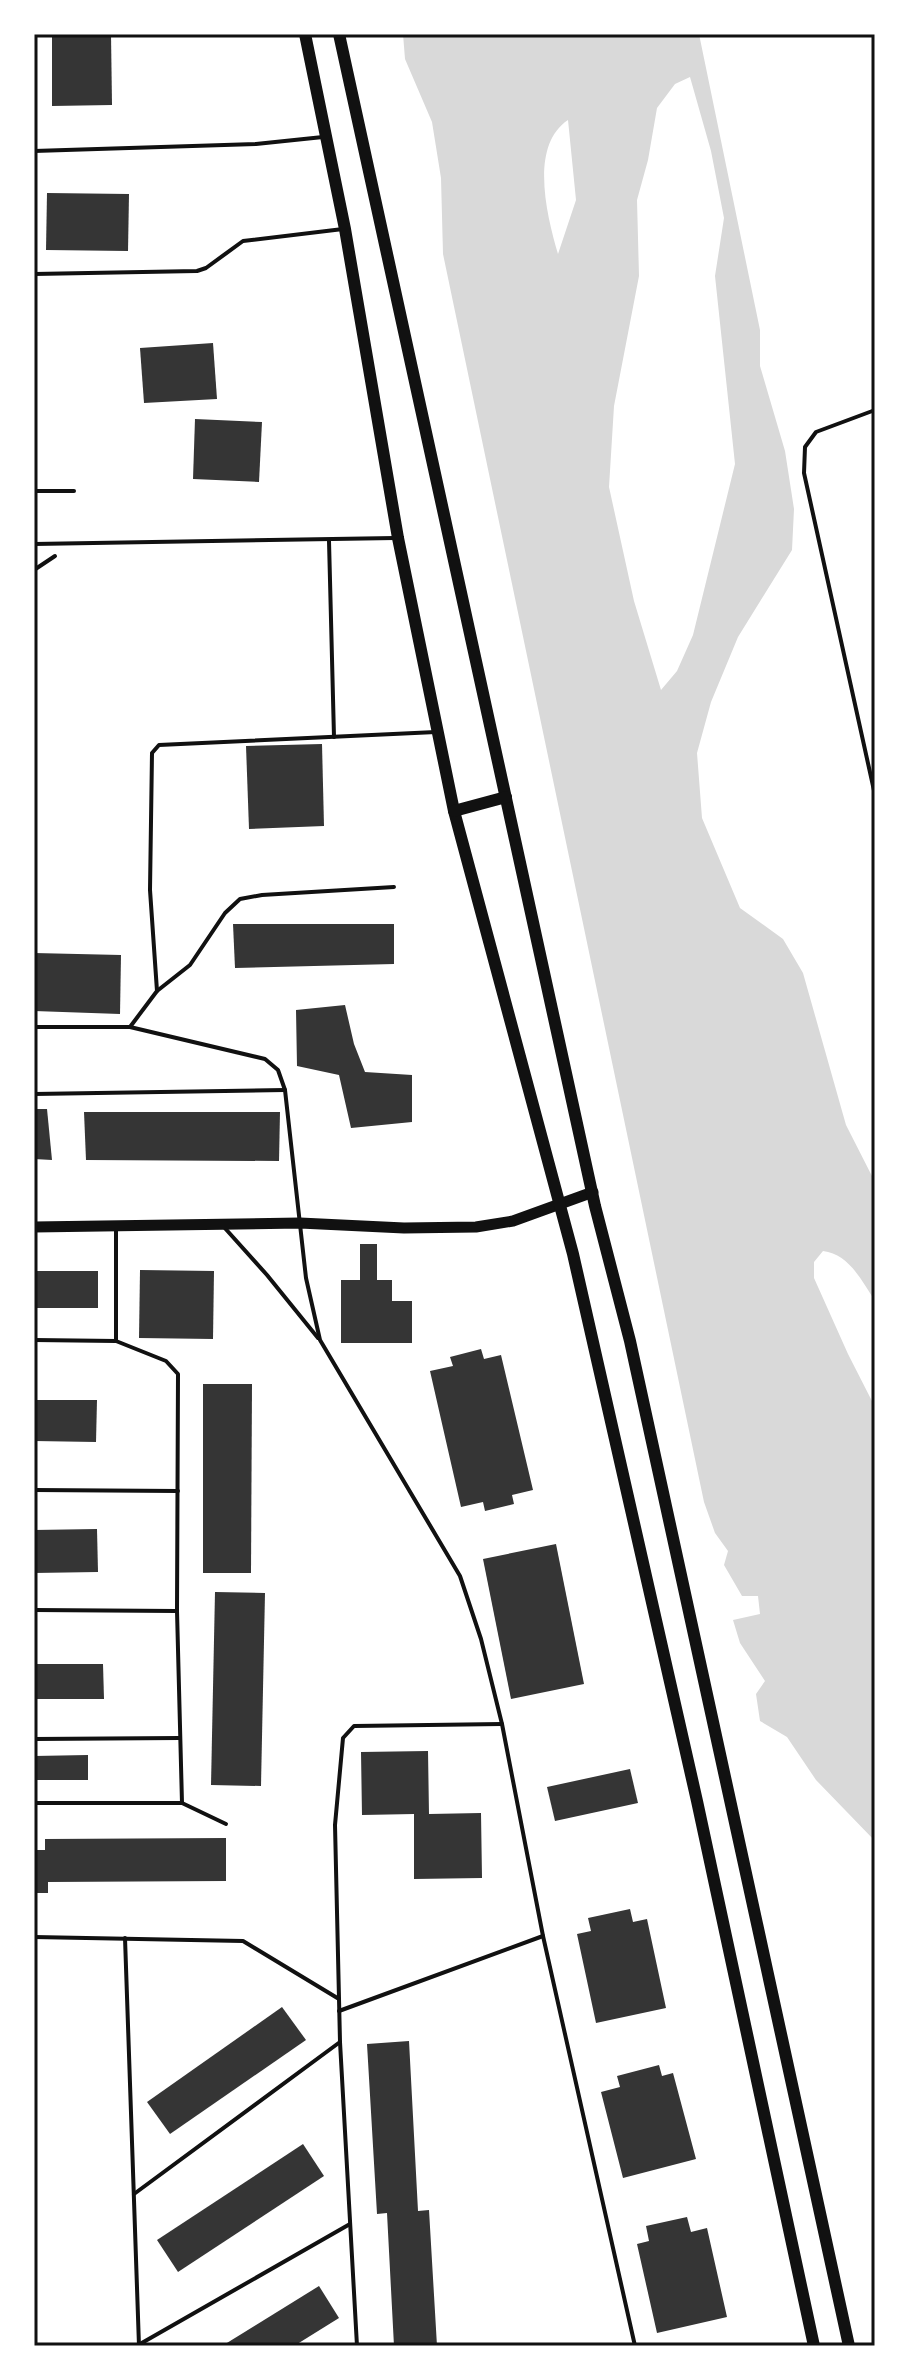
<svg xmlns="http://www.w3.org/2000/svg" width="909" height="2380" viewBox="0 0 909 2380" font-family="'DejaVu Sans',sans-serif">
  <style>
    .water { fill: #d9d9d9; fill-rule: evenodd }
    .building { fill: #353535 }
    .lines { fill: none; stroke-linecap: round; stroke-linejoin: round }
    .path { stroke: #111; stroke-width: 4 }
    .service { stroke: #111; stroke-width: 4 }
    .tertiary { stroke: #111; stroke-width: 11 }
    .secondary { stroke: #111; stroke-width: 12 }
    .neatline { fill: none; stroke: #111; stroke-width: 3 }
  </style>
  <rect width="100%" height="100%" fill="#fff"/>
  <!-- water -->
  <path class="water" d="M403,34H699L760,330V366L785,451L794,509L792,550L738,637L711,702L697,753L702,818L740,908L783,939L803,973L846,1125L875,1182V1301C862,1281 849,1254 823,1251L814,1262V1278L848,1354L875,1407V1841L816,1780L787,1737L760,1721L756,1694L765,1681L740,1643L733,1620L760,1614L758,1596H742L724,1565L728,1551L715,1533L704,1502L443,254L441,178L432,122L405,59ZM690,77L711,151L724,218L715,276L735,464L693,635L677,671L661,690L634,601L609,487L614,406L639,276L637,200L648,160L657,108L675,84ZM568,120L576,200L558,254C547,216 529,146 568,120Z"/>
  <!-- building -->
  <g class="building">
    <path d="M52,34H111L112,105L52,106Z"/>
    <path d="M47,193L129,194L128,251L46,250Z"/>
    <path d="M213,343L217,399L144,403L140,348Z"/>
    <path d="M195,419L262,422L259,482L193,479Z"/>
    <path d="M322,744L324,826L249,829L246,746Z"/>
    <path d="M233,924H394V964L235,968Z"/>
    <path d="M34,953L121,955L120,1014L34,1011Z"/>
    <path d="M345,1005L354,1044L365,1072L412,1075V1122L351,1128L339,1075L297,1066L296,1010Z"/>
    <path d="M34,1109H47L52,1160L34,1159Z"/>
    <path d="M84,1112H280L279,1161L86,1160Z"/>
    <path d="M360,1244H377V1280H392V1301H412V1343H341V1280H360Z"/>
    <path d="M140,1270L214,1271L213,1339L139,1338Z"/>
    <rect x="34" y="1271" width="64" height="37"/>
    <path d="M481,1349L484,1359L501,1355L533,1490L512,1495L514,1504L485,1511L483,1502L461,1507L430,1371L453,1366L450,1357Z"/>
    <path d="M203,1384H252L251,1573H203Z"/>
    <path d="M34,1400H97L96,1442L34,1441Z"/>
    <path d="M97,1529L98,1572L34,1573V1530Z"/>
    <path d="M556,1544L584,1684L511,1699L483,1559Z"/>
    <path d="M215,1592L265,1593L261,1786L211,1785Z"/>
    <path d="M34,1664H103L104,1699H34Z"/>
    <path d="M428,1751L429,1814L481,1813L482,1878L414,1879V1814L362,1815L361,1752Z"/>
    <path d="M88,1755V1780H34V1756Z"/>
    <path d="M630,1769L638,1803L555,1821L547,1787Z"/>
    <path d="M226,1838V1881L48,1882V1893H34V1850H45V1839Z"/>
    <path d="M630,1909L633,1922L647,1919L666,2008L596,2023L577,1934L591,1931L588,1918Z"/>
    <path d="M282,2007L306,2040L170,2134L147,2102Z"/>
    <path d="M409,2041L418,2211L429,2210L437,2346H394L387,2213L377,2214L367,2044Z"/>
    <path d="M659,2065L662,2076L673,2073L696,2159L623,2178L601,2092L620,2087L617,2076Z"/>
    <path d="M303,2144L324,2176L178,2272L157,2240Z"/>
    <path d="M687,2217L691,2232L707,2228L727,2317L657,2333L637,2244L649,2241L646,2226Z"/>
    <path d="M319,2286L339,2318L294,2346H222Z"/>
  </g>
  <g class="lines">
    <!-- path -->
    <path class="path" d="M34,570L55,556"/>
    <!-- service -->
    <g class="service">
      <path d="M34,151L256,144L323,137"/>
      <path d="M34,274L197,271L206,268L243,241L343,229"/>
      <path d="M875,410L816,432L805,447L804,473L875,795"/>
      <path d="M34,491H74"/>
      <path d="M329,541L334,737"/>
      <path d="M34,544L395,538"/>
      <path d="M157,991L190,965L225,913L240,899L262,895L394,887"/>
      <path d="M34,1027H130L265,1059L278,1070L285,1090L306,1278L320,1340L460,1576L481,1639L502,1724L543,1936L635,2346"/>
      <path d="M130,1027L157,991L150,890L152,753L159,745L436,732"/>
      <path d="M34,1094L285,1090"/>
      <path d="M223,1226L267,1275L318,1338"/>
      <path d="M116,1229V1340"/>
      <path d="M34,1340L116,1341L166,1361L178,1374L177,1611L182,1803"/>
      <path d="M34,1490L178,1491"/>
      <path d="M34,1610L176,1611"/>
      <path d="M34,1739L180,1738"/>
      <path d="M34,1803H182L226,1824"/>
      <path d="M34,1937L243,1941L339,1999"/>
      <path d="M125,1938L139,2346"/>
      <path d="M339,2011L543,1936"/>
      <path d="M134,2194L340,2042"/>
      <path d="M140,2344L350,2224"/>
      <path d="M357,2346L340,2042L335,1825L343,1738L354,1726L502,1724"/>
    </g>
    <!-- tertiary -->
    <path class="tertiary" d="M34,1227L300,1223L404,1228L476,1227L513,1221L593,1192"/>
    <!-- secondary -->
    <g class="secondary">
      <path d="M305,34L345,229L398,538L454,811L573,1254L697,1801L814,2346"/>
      <path d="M339,34L595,1206L630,1341L849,2346"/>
      <path d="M454,811L506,797"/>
    </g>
  </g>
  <!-- border -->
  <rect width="909" height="2380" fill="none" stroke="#ffffff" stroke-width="72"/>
  <rect x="36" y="36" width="837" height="2308" class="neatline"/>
</svg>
